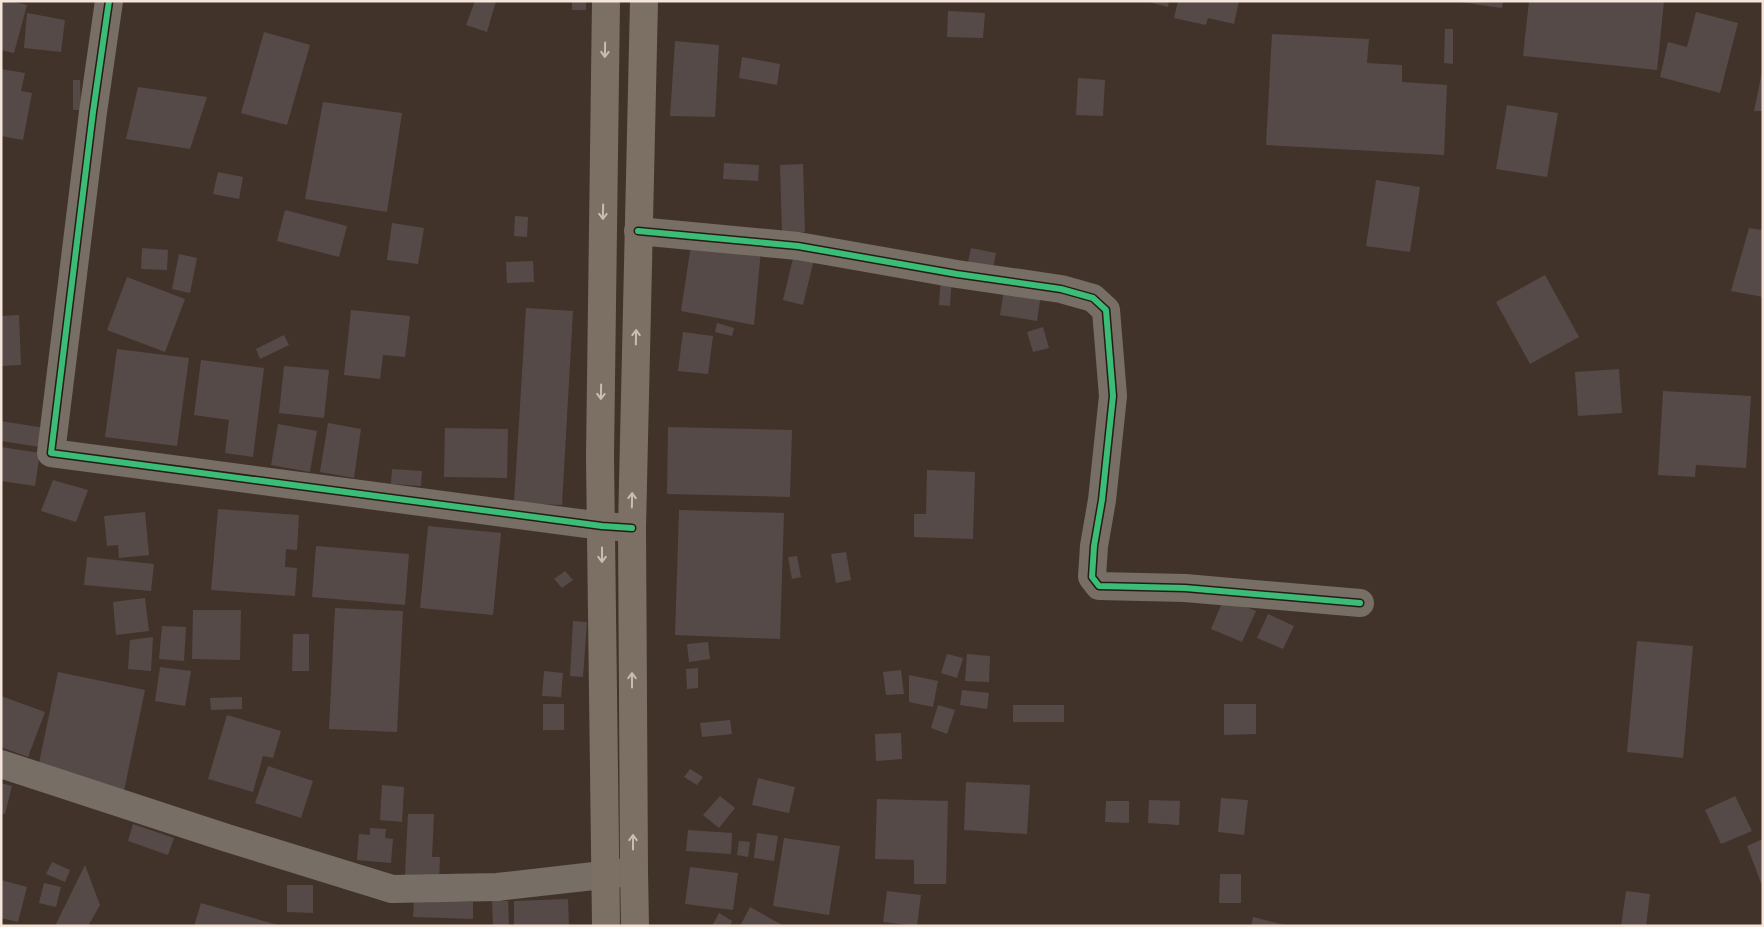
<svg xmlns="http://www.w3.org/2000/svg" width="1764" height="927" viewBox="0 0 1764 927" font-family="'PT Sans',sans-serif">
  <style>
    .building { fill: #564a48 }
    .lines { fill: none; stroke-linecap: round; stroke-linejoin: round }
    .minor { stroke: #776e66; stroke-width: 28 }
    .secondary { stroke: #7c7065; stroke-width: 28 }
    .cycleway-casing { stroke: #271c15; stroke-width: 9 }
    .cycleway { stroke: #3abd76; stroke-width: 6 }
    .oneway { stroke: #cbbcb2 }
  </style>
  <rect width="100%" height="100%" fill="#41332a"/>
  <!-- building -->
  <g class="building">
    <path d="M1,1H11L27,5L14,53L1,50Z"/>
    <path d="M475,1H496L487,32L466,25Z"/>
    <rect x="572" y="1" width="14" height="9"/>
    <path d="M1145,1H1169L1168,7Z"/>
    <path d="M1178,1H1239L1234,24L1208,18L1206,25L1174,18Z"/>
    <path d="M1452,1H1503L1502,8Z"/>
    <path d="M1529,1H1664L1657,70L1523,56Z"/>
    <path d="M948,11L985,13L983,38L947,37Z"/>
    <path d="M1696,12L1738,23L1720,93L1660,77L1668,42L1687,47Z"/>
    <path d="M27,13L65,20L61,52L24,48Z"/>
    <path d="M1445,29H1453V64L1444,63Z"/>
    <path d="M264,32L310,45L287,125L241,113Z"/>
    <path d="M1272,34L1369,39L1367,63L1402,65V82L1447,85L1444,155L1266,145Z"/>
    <path d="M675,41L719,45L715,117L670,116Z"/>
    <path d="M742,57L780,64L777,85L739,78Z"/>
    <path d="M1,69L25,73L21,91L32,93L23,140L1,136Z"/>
    <path d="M1762,72L1763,111H1754Z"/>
    <path d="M1078,78L1105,80L1103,116L1076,115Z"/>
    <path d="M73,80H80L81,110H73Z"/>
    <path d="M138,87L207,97L190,149L126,139Z"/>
    <path d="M323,102L402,113L387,212L305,199Z"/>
    <path d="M1507,105L1558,113L1547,177L1496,169Z"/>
    <path d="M724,163L759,165L758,181L723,179Z"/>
    <path d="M803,164L805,232L782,233L780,165Z"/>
    <path d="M218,172L243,177L239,199L213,194Z"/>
    <path d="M1376,180L1420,187L1410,252L1366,246Z"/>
    <path d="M285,210L347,226L339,257L277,241Z"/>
    <path d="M515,216L528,217L527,237L514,236Z"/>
    <path d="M392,223L424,228L418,264L387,260Z"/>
    <path d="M1749,228L1763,230V297L1731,291Z"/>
    <path d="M692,238L761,250L754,325L681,311Z"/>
    <path d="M142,248L168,250L167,270L141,269Z"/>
    <path d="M971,248L996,253L993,269L968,263Z"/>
    <path d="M795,250L815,255L803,305L783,300Z"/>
    <path d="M179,254L197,258L190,293L172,289Z"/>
    <path d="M533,261L534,282L507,283L506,262Z"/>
    <path d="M941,275L952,276L950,306L939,305Z"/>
    <path d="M1545,275L1579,337L1530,364L1496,302Z"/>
    <path d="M127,277L185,299L165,352L107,330Z"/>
    <path d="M1005,283L1042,288L1037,321L1000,315Z"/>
    <path d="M526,308L573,311L562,505L514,503Z"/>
    <path d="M351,310L410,316L405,357L383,355L380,379L344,375Z"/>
    <path d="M19,315L21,365L1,366V316Z"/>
    <path d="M717,323L734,328L732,336L715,332Z"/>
    <path d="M1043,327L1049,348L1033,352L1027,332Z"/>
    <path d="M683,332L713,336L708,374L678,371Z"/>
    <path d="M284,335L289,345L260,359L256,349Z"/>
    <path d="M117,349L189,358L177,446L105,437Z"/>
    <path d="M201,360L264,368L253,457L225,453L229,420L194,415Z"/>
    <path d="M284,366L329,370L324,418L279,413Z"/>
    <path d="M1619,369L1622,413L1578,416L1575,372Z"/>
    <path d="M1663,391L1751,396L1746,468L1696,465L1695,477L1658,475Z"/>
    <path d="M1,421L45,428L40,447L1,441Z"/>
    <path d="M328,423L361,429L354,478L320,472Z"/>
    <path d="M278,424L317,431L310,472L271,465Z"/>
    <path d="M668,427L792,430L790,497L667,494Z"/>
    <path d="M445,428L508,429L507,478L444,477Z"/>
    <path d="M1,447L40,453L35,486L1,481Z"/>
    <path d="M392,469L422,471L421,486L391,484Z"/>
    <path d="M927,470L975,472L973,539L914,537V514H926Z"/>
    <path d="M53,480L88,490L76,522L41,511Z"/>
    <path d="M218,509L299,515L297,550L286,549L285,567L297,568L295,596L211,590Z"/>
    <path d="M679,510L784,513L780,639L675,635Z"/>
    <path d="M145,512L149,555L119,558L118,545L107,546L104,516Z"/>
    <path d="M428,526L501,533L493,615L420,608Z"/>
    <path d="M316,546L409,554L405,605L312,597Z"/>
    <path d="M846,552L851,580L836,583L831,554Z"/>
    <path d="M797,556L801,577L792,579L788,557Z"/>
    <path d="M87,557L154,564L151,591L84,585Z"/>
    <path d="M565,571L573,580L562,588L554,579Z"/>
    <path d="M145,598L149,631L116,635L113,602Z"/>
    <path d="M1224,598L1256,611L1242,642L1211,629Z"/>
    <path d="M335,608L403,611L397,732L329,729Z"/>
    <path d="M193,610H241L240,660L192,659Z"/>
    <path d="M1268,614L1294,626L1283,649L1257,638Z"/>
    <path d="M573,621L587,622L583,677L570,676Z"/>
    <path d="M162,626L186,627L184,661L159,659Z"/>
    <path d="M293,634H309V671H292Z"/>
    <path d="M153,637L151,671L128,669L130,640Z"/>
    <path d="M1637,641L1693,646L1683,758L1627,752Z"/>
    <path d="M708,642L710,659L689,662L687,644Z"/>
    <path d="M947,654L963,658L957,678L941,673Z"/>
    <path d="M967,654L990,656L989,682L965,681Z"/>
    <path d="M160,667L191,671L185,706L155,701Z"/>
    <path d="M698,668V688L687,689L686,669Z"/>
    <path d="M901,670L904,694L886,695L883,672Z"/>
    <path d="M544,671L563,673L561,697L542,696Z"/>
    <path d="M58,672L145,690L124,791L37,773Z"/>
    <path d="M909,675L938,681L933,707L909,702Z"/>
    <path d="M962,690L989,693L987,709L960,705Z"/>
    <path d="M1,696L45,712L28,757L1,747Z"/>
    <path d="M242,697V709L211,710L210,698Z"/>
    <rect x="543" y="704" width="21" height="26"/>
    <path d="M1224,704H1256V734L1224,735Z"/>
    <path d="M938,705L955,710L947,734L931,728Z"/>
    <rect x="1013" y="705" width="51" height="17"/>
    <path d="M227,715L281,731L273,758L263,756L253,792L208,779Z"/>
    <path d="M730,720L732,734L702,737L700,723Z"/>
    <path d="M901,733L902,759L876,761L875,734Z"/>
    <path d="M268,766L313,781L301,818L255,803Z"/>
    <path d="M690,769L703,777L697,785L684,777Z"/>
    <path d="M758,778L795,787L789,813L752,805Z"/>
    <path d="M966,782L1030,785L1027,834L964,830Z"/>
    <path d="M1,783L12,786L5,814L1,813Z"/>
    <path d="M382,785L404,787L402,822L380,820Z"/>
    <path d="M720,796L735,808L719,828L703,815Z"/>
    <path d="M1735,796L1752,831L1721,844L1705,810Z"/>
    <path d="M1221,798L1248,800L1244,835L1218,832Z"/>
    <path d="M877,799L948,801L946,884H914V860L875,859Z"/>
    <path d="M1149,800L1180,801L1179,825L1148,823Z"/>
    <path d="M1106,801H1129V823L1105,822Z"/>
    <path d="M408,814H434L432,857H440L439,882L405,875Z"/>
    <path d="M133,824L174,838L168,855L128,841Z"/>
    <path d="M370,828L386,829L385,838L393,839L391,863L357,860L359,834L370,835Z"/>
    <path d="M688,830L732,833L731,854L686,851Z"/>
    <path d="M757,833L778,836L774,861L754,858Z"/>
    <path d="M784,838L840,846L829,915L773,906Z"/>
    <path d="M1763,839V888L1747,846Z"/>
    <path d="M739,841L750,842L748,857L737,855Z"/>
    <path d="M52,862L70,870L65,882L46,874Z"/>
    <path d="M85,865L100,905L88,926H55Z"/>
    <path d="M690,867L738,873L733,910L685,904Z"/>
    <path d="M1220,874H1241V903H1219Z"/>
    <path d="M1,880L27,887L18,922L1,918Z"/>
    <path d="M44,883L61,887L56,907L39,903Z"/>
    <path d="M287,885H313V913L287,912Z"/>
    <path d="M887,891L921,895L917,926L883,922Z"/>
    <path d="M1626,891L1650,894L1646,926H1621Z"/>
    <path d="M568,899L569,926H514V901Z"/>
    <path d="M414,900L473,902V919L413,917Z"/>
    <path d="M492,901H508L509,926H493Z"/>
    <path d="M201,903L278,925V926H194Z"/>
    <path d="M750,907L784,926H740Z"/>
    <path d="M719,913L732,921L730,926H712Z"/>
    <path d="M1253,917L1285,925V926H1251Z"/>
  </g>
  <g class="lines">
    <!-- minor -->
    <g class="minor">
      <path d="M109,1L93,112L51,453L602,526L632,528"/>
      <path d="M638,231L798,246L957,274L1061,289L1093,298L1106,310L1113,396L1102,500L1094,546L1092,577L1099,586L1185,588L1360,603"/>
      <path d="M1,764L227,838L392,889L497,887L629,872"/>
    </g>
    <!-- secondary -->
    <g class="secondary">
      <path d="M606,926L600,457L606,1"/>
      <path d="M635,926L634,871L632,528L644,1"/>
    </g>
    <defs>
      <g id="cycleway">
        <path d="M109,1L93,112L51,453L602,526L632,528"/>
        <path d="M638,231L798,246L957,274L1061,289L1093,298L1106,310L1113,396L1102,500L1094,546L1092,577L1099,586L1185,588L1360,603"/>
      </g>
    </defs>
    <!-- cycleway casing -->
    <use href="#cycleway" class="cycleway-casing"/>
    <!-- cycleway -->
    <use href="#cycleway" class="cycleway"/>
  </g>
  <!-- one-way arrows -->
  <defs><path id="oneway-shaft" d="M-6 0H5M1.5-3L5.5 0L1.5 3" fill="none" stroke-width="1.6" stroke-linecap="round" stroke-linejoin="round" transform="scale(1.25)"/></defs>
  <g class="oneway">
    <use href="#oneway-shaft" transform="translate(605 50) rotate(91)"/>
    <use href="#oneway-shaft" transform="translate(603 212) rotate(91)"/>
    <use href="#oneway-shaft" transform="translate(636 337) rotate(-89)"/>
    <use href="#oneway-shaft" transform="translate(601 392) rotate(91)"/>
    <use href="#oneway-shaft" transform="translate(632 500) rotate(-89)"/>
    <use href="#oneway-shaft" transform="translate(602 555) rotate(90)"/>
    <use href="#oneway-shaft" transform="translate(632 680) rotate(-90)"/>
    <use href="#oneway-shaft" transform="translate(633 842) rotate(-90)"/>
  </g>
  <!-- border -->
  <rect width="1764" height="927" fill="none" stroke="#f5e5db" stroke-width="5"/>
</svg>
